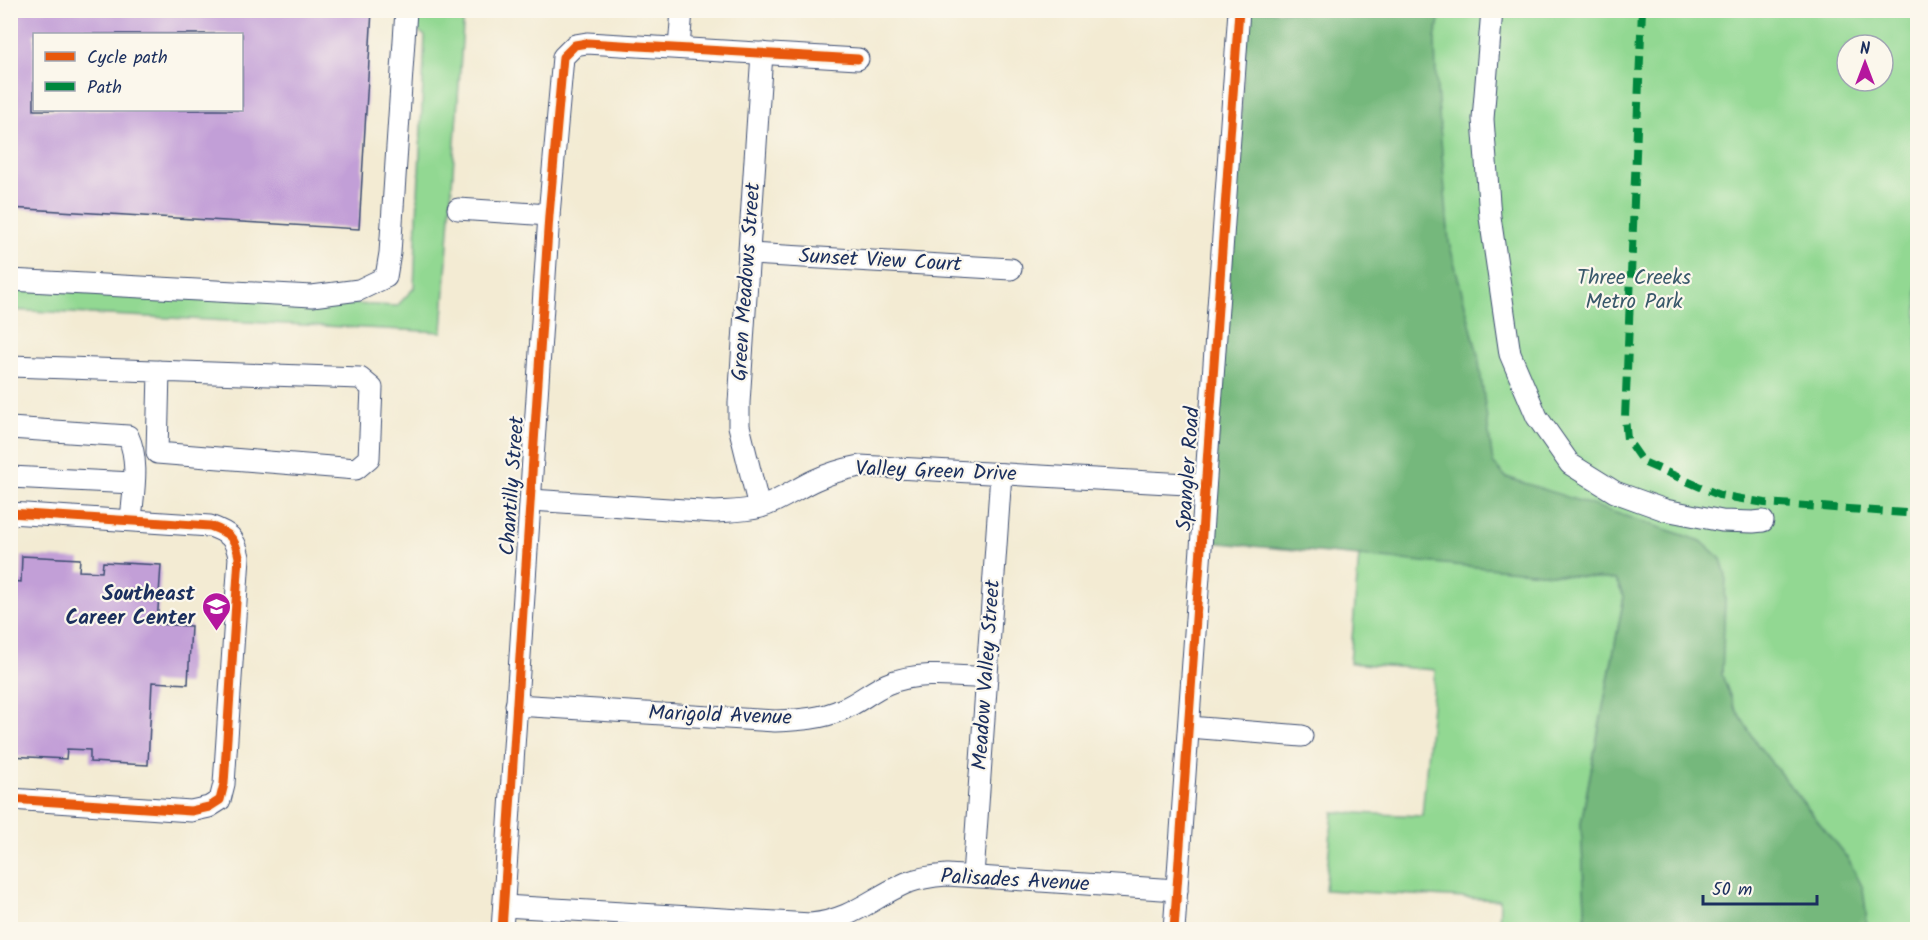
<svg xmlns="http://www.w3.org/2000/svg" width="1928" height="940" viewBox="0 0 1928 940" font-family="Kalam,sans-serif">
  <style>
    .green { fill: #92d892; stroke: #568478; stroke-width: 1.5; fill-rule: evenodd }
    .forest { fill: #75b87c; stroke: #48746d; stroke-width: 1.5 }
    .building { fill: #c29fd7; fill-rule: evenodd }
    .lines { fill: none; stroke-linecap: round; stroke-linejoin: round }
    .minor-casing { stroke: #3b4b70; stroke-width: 23 }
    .minor { stroke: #fff; stroke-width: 21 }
    .quiet { stroke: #00873e; stroke-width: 8; stroke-dasharray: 15 8; stroke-linecap: butt }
    .cycleway-casing { stroke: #fbf7ec; stroke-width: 13 }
    .cycleway { stroke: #e8590c; stroke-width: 9 }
    .labels { text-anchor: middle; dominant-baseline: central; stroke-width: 4.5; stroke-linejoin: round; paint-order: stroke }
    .street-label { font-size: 21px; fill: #1b2f5e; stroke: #fbf7ec }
    .park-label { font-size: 21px; fill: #39596b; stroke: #fbf7ec }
    .poi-label { font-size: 21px; font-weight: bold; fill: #1b2f5e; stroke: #fbf7ec; text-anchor: end }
  </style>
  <rect width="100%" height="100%" fill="#fbf7ec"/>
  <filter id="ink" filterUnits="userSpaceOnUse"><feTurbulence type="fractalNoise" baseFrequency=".0167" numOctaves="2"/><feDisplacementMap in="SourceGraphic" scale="12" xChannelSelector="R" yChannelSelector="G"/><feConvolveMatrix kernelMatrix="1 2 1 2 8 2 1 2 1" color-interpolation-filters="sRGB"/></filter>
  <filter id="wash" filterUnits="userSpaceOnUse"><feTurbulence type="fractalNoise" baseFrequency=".008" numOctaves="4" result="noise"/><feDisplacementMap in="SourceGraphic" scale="24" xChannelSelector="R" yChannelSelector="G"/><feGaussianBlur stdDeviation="1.35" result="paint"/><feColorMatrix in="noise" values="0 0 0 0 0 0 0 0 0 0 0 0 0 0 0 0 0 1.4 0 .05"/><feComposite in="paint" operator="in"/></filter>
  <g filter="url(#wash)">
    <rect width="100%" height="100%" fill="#f3ebd3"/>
    <!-- green -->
    <g class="green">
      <path d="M398,11H464L442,332L11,310L10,288L397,306L414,288L425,36L402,19Z"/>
      <path d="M1271,11H1917V929H1624L1641,573L1245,518ZM1847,45H1883V81H1847Z"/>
      <path d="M1359,555L1616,580L1624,597L1581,823L1586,929H1499L1500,900L1325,890L1333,812L1422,816L1435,670L1350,663Z"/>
    </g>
    <!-- forest -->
    <path class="forest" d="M1248,11H1441L1435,39L1436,76L1449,242L1478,355L1493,463L1506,477L1701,541L1721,559L1726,575L1722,675L1734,706L1757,744L1848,859L1863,888L1868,929H1586L1581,823L1624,597L1616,580L1210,542Z"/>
    <g id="blocks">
      <!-- building -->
      <g class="building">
        <path d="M10,10H372L359,229L10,208ZM34,34H242V110H34Z"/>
        <path d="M22,556L80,559L79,571L102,572L103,562L161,565L157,624L191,626L188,684L152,682L148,765L90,762V750L67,749L66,759L10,756V581L21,582Z"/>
      </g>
    </g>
  </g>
  <g filter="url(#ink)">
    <use href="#blocks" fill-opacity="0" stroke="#3b4b70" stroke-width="1.5"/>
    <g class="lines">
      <defs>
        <g id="minor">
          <path d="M1492,10L1483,119L1490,217L1510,354L1537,417L1570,464L1615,492L1665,510L1722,521L1753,522L1763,521"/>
          <path d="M679,48L682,10"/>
          <path d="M458,209L549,215"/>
          <path d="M749,254L1011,269"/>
          <path d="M10,280L312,296L359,290L386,277L390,253L406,10"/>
          <path d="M10,366L360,378L372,388L369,458L356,469L157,453L159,371"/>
          <path d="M10,428L128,436C140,462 133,493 131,520"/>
          <path d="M10,477L133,483"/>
          <path d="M531,500L715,512C731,511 746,511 761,507C781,501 797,488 815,480C830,473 844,469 860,466L1205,485"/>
          <path d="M759,507L739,426V403L762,53"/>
          <path d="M10,513L210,526C229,533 235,537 239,557L224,784L220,800L209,807L191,811L10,799"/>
          <path d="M516,705L775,721C798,720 822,719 843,709C858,703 871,691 887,684C918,671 954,676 987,678"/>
          <path d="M1189,727L1302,736"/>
          <path d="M973,876L1001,474"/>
          <path d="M504,906L811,924C853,919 870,899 906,883C919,878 933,876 947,875L1177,890"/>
          <path d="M502,930L549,215L563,57L575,45L587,43L858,59"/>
          <path d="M1174,930L1239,10"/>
        </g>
      </defs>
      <!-- minor casing -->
      <use href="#minor" class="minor-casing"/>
      <!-- minor -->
      <use href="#minor" class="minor"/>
      <!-- quiet -->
      <path class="quiet" d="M1642,10L1625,418L1627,439L1643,462L1719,495L1765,503L1918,514"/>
      <defs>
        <g id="cycleway">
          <path d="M10,513L210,526C229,533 235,537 239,557L224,784L220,800L209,807L191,811L10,799"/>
          <path d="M502,930L549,215L563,57L575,45L587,43L858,59"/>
          <path d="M1174,930L1239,10"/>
        </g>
      </defs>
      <!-- cycleway casing -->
      <use href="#cycleway" class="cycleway-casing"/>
      <!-- cycleway -->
      <use href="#cycleway" class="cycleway"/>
    </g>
  </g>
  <!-- icons -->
  <defs>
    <symbol id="school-pin" viewBox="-11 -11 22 30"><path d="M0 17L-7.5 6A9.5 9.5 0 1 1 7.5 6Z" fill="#b5179e" stroke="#fbf7ec"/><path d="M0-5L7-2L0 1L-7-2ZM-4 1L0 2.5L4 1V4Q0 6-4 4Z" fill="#fff"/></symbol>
  </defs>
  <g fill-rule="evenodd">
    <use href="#school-pin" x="200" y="590" width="33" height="45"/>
  </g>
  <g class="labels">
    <!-- street labels -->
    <g class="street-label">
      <text transform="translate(880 261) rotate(3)">Sunset View Court</text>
      <text transform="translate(747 282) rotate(-86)">Green Meadows Street</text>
      <text transform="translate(1189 469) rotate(-86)">Spangler Road</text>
      <text transform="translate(936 472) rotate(2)">Valley Green Drive</text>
      <text transform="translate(513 486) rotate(-86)">Chantilly Street</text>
      <text transform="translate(987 675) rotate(-86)">Meadow Valley Street</text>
      <text transform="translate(720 716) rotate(2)">Marigold Avenue</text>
      <text transform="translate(1015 881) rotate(3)">Palisades Avenue</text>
    </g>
    <!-- park labels -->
    <g class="park-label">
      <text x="1634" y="278">Three Creeks<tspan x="1634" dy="24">Metro Park</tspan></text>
    </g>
    <!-- poi labels -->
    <g class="poi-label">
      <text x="195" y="594">Southeast<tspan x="195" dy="24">Career Center</tspan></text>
    </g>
  </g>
  <!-- margin -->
  <rect width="1928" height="940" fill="none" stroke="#fbf7ec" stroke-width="36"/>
  <!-- legend -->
  <rect x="33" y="33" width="210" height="78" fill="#fbf7ec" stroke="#a1a7b3" stroke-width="1.5"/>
  <rect x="45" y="52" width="30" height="9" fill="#e8590c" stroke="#a1a7b3" stroke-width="1.5"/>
  <text x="87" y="63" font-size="18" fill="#1b2f5e">Cycle path</text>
  <rect x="45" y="82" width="30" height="9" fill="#00873e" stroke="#a1a7b3" stroke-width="1.5"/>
  <text x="87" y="93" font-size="18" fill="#1b2f5e">Path</text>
  <!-- north arrow -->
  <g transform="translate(1865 63)"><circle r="28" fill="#fbf7ec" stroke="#a1a7b3" stroke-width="1.5"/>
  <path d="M0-4.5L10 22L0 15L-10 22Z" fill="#b5179e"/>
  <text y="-9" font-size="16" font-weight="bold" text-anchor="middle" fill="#1b2f5e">N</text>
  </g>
  <!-- scale -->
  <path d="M1703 895v9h114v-9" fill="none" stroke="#1b2f5e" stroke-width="3"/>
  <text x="1712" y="895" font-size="18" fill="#1b2f5e" stroke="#fbf7ec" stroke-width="4.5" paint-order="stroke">50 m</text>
</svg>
